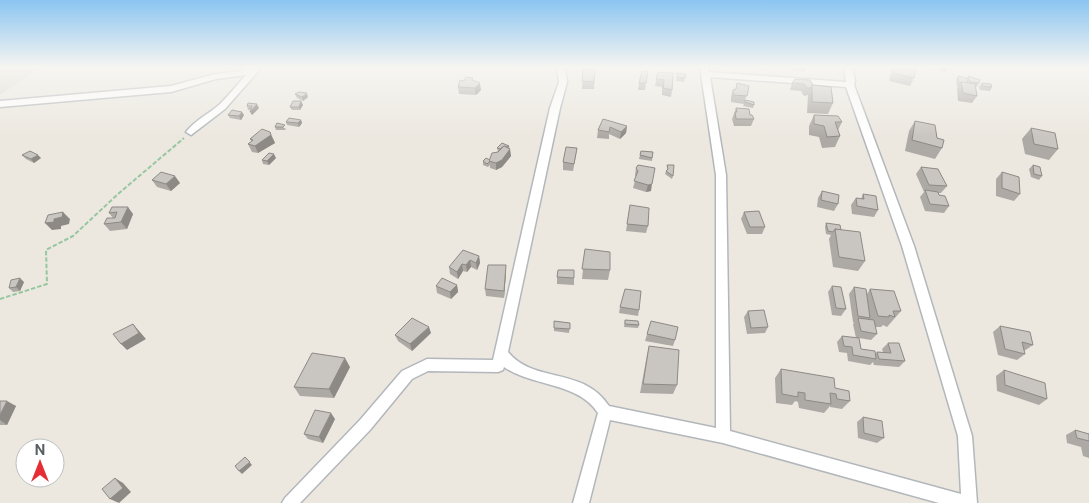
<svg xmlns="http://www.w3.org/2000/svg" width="1089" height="503" viewBox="0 0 1089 503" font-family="'Public Sans',sans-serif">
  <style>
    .education { fill: #dedad1 }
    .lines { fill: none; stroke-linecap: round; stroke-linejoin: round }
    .street-casing { stroke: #b3b7bb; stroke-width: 3 }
    .path { stroke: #97c79f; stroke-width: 2; stroke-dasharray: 4.5 2; stroke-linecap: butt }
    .street { fill: #fff; fill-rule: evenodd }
    .wall { fill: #ada9a5 }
    .shaded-wall { fill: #8d8a86 }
    .building { fill: #c9c5c0; stroke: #8d8a86 }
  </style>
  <rect width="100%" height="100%" fill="#ece8e0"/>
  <!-- education -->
  <path class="education" d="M0,67L37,70L0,95Z"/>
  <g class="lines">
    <defs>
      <g id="street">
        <path d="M250,67L261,68L225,109L191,135L186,132C195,120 209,114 220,104C229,95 238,84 246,75L216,79L171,92L0,107V101L171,86L215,74L241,71Z"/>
        <path d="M557,67H565L567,82L560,108L508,352C534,384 583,366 609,406L716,428V175L700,67H708L709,72L846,82L844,67H852L855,81L854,85L914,246L972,436L977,503H939L723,443L610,420L589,503H573L598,413C578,382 533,387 504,367L503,370L498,372L428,371L412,379L370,430L300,503H282L285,498L360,420L402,371L427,359L493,360L550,108L559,82ZM710,77L846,87L902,246L958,436L961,494L730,431L726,175Z"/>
      </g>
    </defs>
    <!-- street casing -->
    <use href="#street" class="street-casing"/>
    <!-- path -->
    <path class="path" d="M0,299L47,284L46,250L73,236L118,194L184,138"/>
    <!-- street -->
    <use href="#street" class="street"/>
  </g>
  <!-- wall -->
  <g class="wall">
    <path d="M708,67H718L717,69L707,68Z"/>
    <path d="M783,67H806L805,72Z"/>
    <path d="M892,67H916L914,78L910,86L889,81Z"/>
    <path d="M931,67H949L945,72L931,68Z"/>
    <path d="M583,69L595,70L594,89H582Z"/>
    <path d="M648,71L645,90H638L639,83Z"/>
    <path d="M658,72L672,90L671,97L662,95V87L655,86Z"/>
    <path d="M677,73L686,74L684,82L676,81Z"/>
    <path d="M958,76L967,78L968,76L979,83L977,87L975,86L977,96L972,103L958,101L957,89L958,87H957L956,80Z"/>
    <path d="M473,78V80L481,90L476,95L459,94L458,87L464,81Z"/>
    <path d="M792,83L813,85L833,103L828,114L807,113L808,95L804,96L801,91L790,90Z"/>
    <path d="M982,83L992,87L990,91L980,90L979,87Z"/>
    <path d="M749,86L745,100L754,105L753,108L743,106L744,104L731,102V97L733,90Z"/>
    <path d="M295,94L308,97L303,101L297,98Z"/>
    <path d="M301,101L303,105L300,110H292L290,107Z"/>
    <path d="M247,106L259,108L252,115L251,110H248Z"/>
    <path d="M736,108L750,115L754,119L751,126H734L732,119Z"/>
    <path d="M228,115H244L241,120L230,118Z"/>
    <path d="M814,115L842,122L838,130L840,136L835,147L822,148L819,137L809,135V126Z"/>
    <path d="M603,119L627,126L626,133L620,139L609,134V139L597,138L598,130Z"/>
    <path d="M301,120L302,123L299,127L287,125L286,122Z"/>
    <path d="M915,121L937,138L942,148L935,159L905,151L909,131Z"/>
    <path d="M277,123L286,129L285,130H276L275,127Z"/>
    <path d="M1031,128L1058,149L1049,160L1025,154L1022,139Z"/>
    <path d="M250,139H273L275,143L258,153L252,152L248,144L252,142Z"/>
    <path d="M509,146L511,156L502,167L496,170L490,168V165L488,167L483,165V161L490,160L498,151L497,148Z"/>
    <path d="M577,148L576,155L573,171L563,170V162Z"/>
    <path d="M641,151L653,152L652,161L639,159Z"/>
    <path d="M22,155L41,158L34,163L26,159Z"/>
    <path d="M276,158L269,165L263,164L262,160Z"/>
    <path d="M638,165L651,191L646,192L633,188L636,177L635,175L636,168Z"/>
    <path d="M667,165L673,176L672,179L665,174L666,171L667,170Z"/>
    <path d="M1033,165L1042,176L1039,180L1031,177L1029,169Z"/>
    <path d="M921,167L947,186L941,193H938L939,195L949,206L944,213L925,211L920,197L924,192L916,174Z"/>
    <path d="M1002,172L1020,194L1014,201L996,196V179Z"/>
    <path d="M152,180L180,183L171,191L157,187Z"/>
    <path d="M822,191L838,204L834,211L817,207L818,198Z"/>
    <path d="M863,194L878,210L874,217L852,214L851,205L856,198L861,199Z"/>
    <path d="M630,205L648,226L646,233L626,231Z"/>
    <path d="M112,207L133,214L127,229L110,231L104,224L113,218L109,213Z"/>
    <path d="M744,212L765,227L762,234H747L741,219Z"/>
    <path d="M826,223L841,230L865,261L858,271L833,267L829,239L831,235L826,234L825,227Z"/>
    <path d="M585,249L610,270L608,280L582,279Z"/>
    <path d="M479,256L480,263L477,270L471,267L467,272L463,271L458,279L450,274L449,267Z"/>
    <path d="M506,272L504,298L486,296L485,289Z"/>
    <path d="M557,277L574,278V285L557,284Z"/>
    <path d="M24,282L20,291L13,292L9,288Z"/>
    <path d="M457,285L458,292L451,299L437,293L436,286Z"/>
    <path d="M832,286L846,309L841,316L832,315L828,292Z"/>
    <path d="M854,287L867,294L870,289L901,311L887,327L883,325L881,327H875L877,334L871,340L859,338L861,349L875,354L877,352H883L882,349L888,343L905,361L899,367L874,365L873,362L870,365L848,361L847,353L839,352L837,342L842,336L856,338L853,324L854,323L853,322L849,294Z"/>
    <path d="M620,307L639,310L638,316L619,313Z"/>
    <path d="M748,311L768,327L765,333L747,334L744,317Z"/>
    <path d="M625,320L639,325L638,328L624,327Z"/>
    <path d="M554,321L570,323L569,333L554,331Z"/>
    <path d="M651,321L675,340L673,346L645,341Z"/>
    <path d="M1000,326L1033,345L1024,351L1025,354L1017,360L998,355L993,332Z"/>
    <path d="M431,333L412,351L398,341L395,335Z"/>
    <path d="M649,346L677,385L673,394L640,393L647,355Z"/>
    <path d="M350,367L334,398L300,396L294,387Z"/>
    <path d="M781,369L835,388L850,401L842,409L830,407V406L824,413L799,408L798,402L795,401L792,405L776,403L775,378Z"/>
    <path d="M1004,370L1047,399L1039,405L997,391L996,376Z"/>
    <path d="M0,401L16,406L7,425H0Z"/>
    <path d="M863,417L884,438L877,443L858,438L857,422Z"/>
    <path d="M335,419L323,443L308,439L304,434Z"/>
    <path d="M1075,430L1089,434V458L1083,456L1081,447L1067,443L1066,435Z"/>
  </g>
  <!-- shaded-wall -->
  <g class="shaded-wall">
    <path d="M480,83L481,90L476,95L475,88Z"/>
    <path d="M307,93L308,97L303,101L302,97Z"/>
    <path d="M301,101L303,105L300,110L299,107Z"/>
    <path d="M257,104L259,108L252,115L250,112Z"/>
    <path d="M242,112L244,115L241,120L239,116Z"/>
    <path d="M301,120L302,123L299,127L298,123Z"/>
    <path d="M627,126L626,133L620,139L621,132Z"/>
    <path d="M270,132L275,143L258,153L255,146Z"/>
    <path d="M510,149L511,156L502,167L496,170V163Z"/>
    <path d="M274,154L276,158L269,165L267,161Z"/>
    <path d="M38,155L41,158L34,163L31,159Z"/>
    <path d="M175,176L180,183L171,191L166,184Z"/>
    <path d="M652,184L651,191L646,192L648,185Z"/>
    <path d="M128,207L133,214L127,229L121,222Z"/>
    <path d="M63,212L70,219L69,224L61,226V229L52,230L45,223Z"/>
    <path d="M479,256L480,263L477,270L476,263Z"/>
    <path d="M470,260L471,267L467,272L466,265Z"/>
    <path d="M462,264L463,271L458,279L457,272Z"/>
    <path d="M506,265V272L504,298V291Z"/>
    <path d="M20,278L24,282L20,291L16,287Z"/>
    <path d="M457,285L458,292L451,299L450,292Z"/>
    <path d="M133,324L146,339L127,350L121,344Z"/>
    <path d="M429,327L431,333L412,351L410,344Z"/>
    <path d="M345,358L350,367L334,398L329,389Z"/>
    <path d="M7,401L16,406L7,425L0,420V415Z"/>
    <path d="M331,413L335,419L323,443L319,437Z"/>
    <path d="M245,457L252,465L242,474L239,471Z"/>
    <path d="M115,478L123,483L131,492L119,503L110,499Z"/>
  </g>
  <!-- building -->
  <g class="building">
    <path d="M894,67H916L914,78L893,73Z"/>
    <path d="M583,69L595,70L594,82L582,81Z"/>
    <path d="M642,71H648L646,83H639Z"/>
    <path d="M658,72L673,73L672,90L663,88L664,80L656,79Z"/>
    <path d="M677,73L686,74L685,78L677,77Z"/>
    <path d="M958,76L967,78V83L961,82L959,84Z"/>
    <path d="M968,76L980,80L979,83L970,82Z"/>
    <path d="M466,77L473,78L472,80L480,83L475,88L458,87L460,80L464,81Z"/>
    <path d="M795,79L810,80L813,85H812L811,88H807L804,84L792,83Z"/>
    <path d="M961,82L975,84L977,96L963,93Z"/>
    <path d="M737,83L749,86L747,96L733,95V90L736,89Z"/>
    <path d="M982,83L991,84L992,87L982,86Z"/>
    <path d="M812,85L831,87L833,103L812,102Z"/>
    <path d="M299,92L307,93L302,97L295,94Z"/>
    <path d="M745,100L754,102V105L745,102Z"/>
    <path d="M293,101H301L299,107H290Z"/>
    <path d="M248,103L257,104L250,112L252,106H247Z"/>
    <path d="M736,108L749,109L750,115H752L754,119H736L735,112H737Z"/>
    <path d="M232,110L242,112L239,116L228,115Z"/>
    <path d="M814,115L838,116L842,122H835L840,136L827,137L824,126L814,124Z"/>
    <path d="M289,118L301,120L298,123L286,122Z"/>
    <path d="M603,119L627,126L621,132L610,127L609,132L598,130Z"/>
    <path d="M915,121L935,125L937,138L944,140L942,148L912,140Z"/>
    <path d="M277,123L285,125L283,127H275Z"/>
    <path d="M1031,128L1055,133L1058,149L1034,144Z"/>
    <path d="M262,129L270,132L271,135L255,146L248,144L253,140L250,139Z"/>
    <path d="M502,143L509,146L507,147L504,146L500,149L497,148Z"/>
    <path d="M504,146L510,149L502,160L496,163L489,161L492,153L498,152Z"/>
    <path d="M566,147L577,148L574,164L563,162Z"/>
    <path d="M30,151L38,155L31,159L22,155Z"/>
    <path d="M641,151L653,152L652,158L640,155Z"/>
    <path d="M269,153L274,154L267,161L262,160Z"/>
    <path d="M486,158L490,160L489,161H490L487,164L483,161Z"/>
    <path d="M638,165L655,168L652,184L648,185L634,181L638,171L636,168Z"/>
    <path d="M667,165H674L673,176L666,171L668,169Z"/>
    <path d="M1033,165L1040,167L1042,176L1034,174Z"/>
    <path d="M921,167L938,169L947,186L929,185Z"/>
    <path d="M161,172L175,176L166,184L152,180Z"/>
    <path d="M1002,172L1019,177L1020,194L1002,188Z"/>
    <path d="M925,190L938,192L939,195L945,196L949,206L930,204Z"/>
    <path d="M822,191L839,195L838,204L821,200Z"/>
    <path d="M863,194L876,196L878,210L857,206L856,198L864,199Z"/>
    <path d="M630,205L649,208L648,226L627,224Z"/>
    <path d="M112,207H128L121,222L104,224L107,218H115L117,212L109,213Z"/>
    <path d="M759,211L765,227H750L744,212Z"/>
    <path d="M63,212L62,217L54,219V222L45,223L48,215Z"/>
    <path d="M826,223L840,225L841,230L835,229L833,232L828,231Z"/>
    <path d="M835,229L860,232L865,261L839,257Z"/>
    <path d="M585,249L610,252V270L582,269Z"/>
    <path d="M463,250L479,256L476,263L470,260L466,265L462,264L457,272L449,267Z"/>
    <path d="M488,265H506L504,291L485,289Z"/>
    <path d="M558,270H574V278L557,277Z"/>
    <path d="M20,278L16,287L9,288L11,280Z"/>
    <path d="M442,278L457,285L450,292L436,286Z"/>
    <path d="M832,286L841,287L846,309L836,308Z"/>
    <path d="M854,287L866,289L870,318L858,316Z"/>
    <path d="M625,289L641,291L639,310L620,307Z"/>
    <path d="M870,289L894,291L901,311H893L895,317L889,315V317L878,316Z"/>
    <path d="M764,310L768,327L751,328L748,311Z"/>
    <path d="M412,318L429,327L410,344L395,335Z"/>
    <path d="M858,318L874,320L877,334L861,331Z"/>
    <path d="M625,320L638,321L639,325L625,324Z"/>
    <path d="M554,321L570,323V329L554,328Z"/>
    <path d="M651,321L678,327L675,340L647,334Z"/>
    <path d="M133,324L139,333L121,344L113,334Z"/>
    <path d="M1000,326L1030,332L1033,345L1022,342L1025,354L1005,349Z"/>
    <path d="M842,336L859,338L861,349L875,351L876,359L853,355L852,347L844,346Z"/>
    <path d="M888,343H899L905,361L879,359L877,352L891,353Z"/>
    <path d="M649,346L679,350L677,385L643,384Z"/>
    <path d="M312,353L345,358L329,389L294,387Z"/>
    <path d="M781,369L834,378L835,388L849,391L850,401L837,399L836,394L830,393L831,404L805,400V393L798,392V397L782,394Z"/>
    <path d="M1004,370L1045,383L1047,399L1005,385Z"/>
    <path d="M0,401H7L0,415Z"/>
    <path d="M315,410L331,413L319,437L304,434Z"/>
    <path d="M863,417L882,421L884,438L864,433Z"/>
    <path d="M1075,430L1089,434V441L1077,438Z"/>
    <path d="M245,457L250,462L239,471L235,466Z"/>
    <path d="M115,478L123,488L110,499L102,489Z"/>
  </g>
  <!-- sky -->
  <linearGradient id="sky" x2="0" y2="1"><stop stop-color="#8bc5f1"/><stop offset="0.49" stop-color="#f6f5f1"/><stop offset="1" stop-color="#f6f5f1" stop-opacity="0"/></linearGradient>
  <rect width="1089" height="137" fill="url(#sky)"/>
  <!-- north arrow -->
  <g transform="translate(40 463)"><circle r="24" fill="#ffffff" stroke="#bdbfc0"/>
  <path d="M0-4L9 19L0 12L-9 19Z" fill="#e62d33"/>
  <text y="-8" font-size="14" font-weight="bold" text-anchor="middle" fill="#595e61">N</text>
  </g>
</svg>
